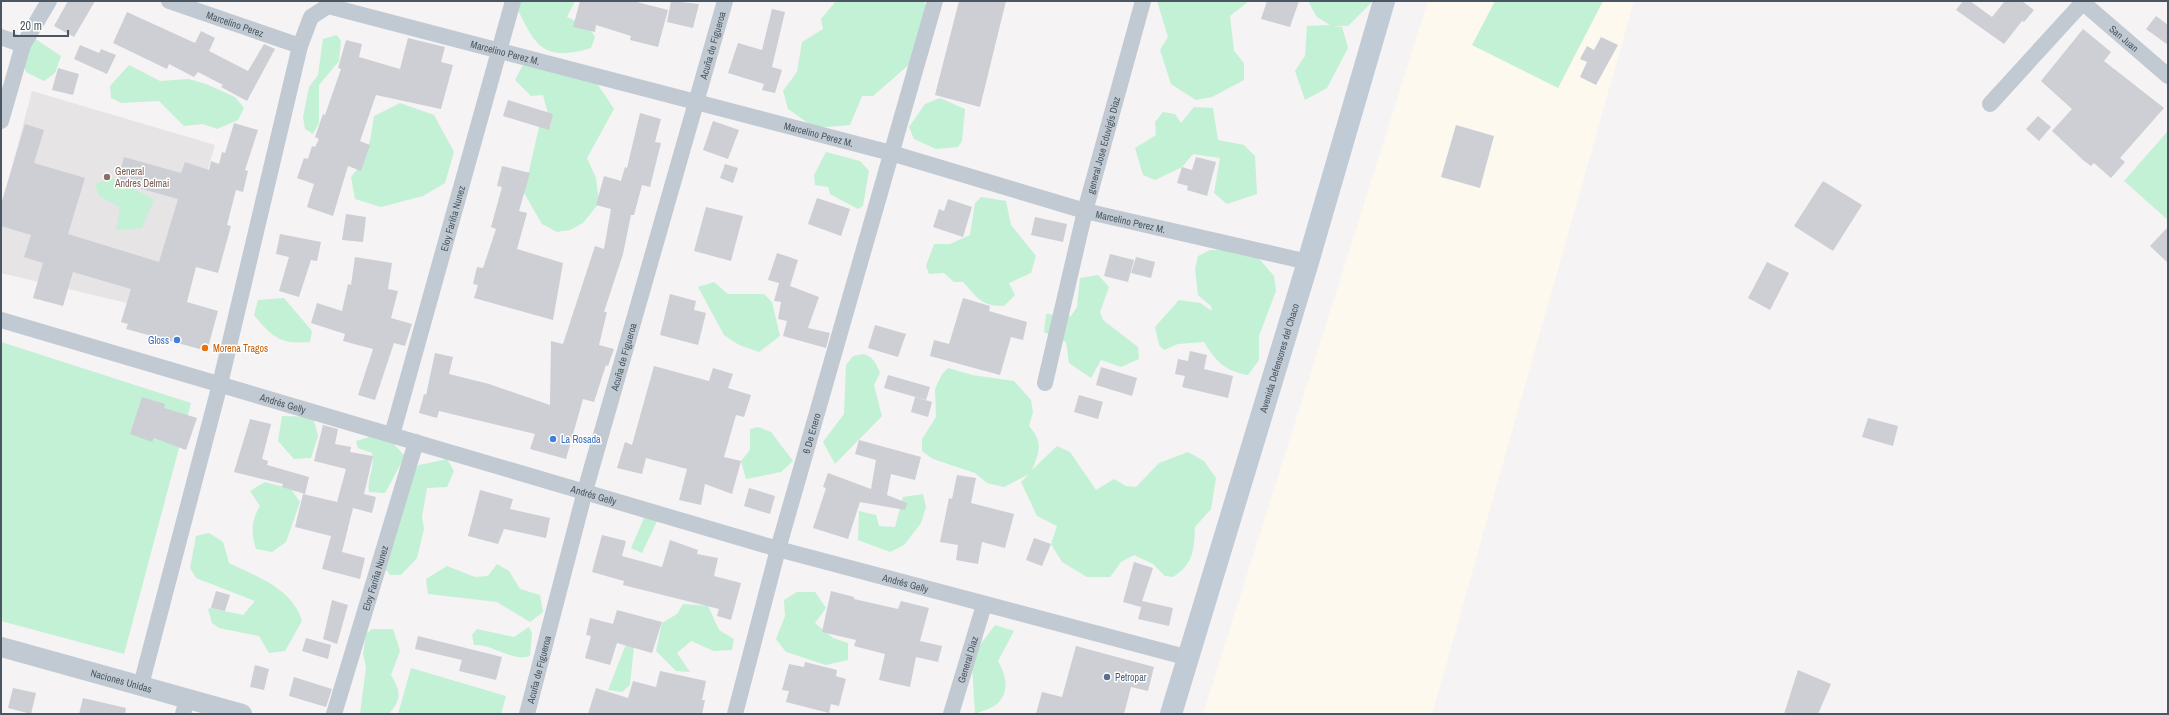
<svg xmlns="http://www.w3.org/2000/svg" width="2169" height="715" viewBox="0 0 2169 715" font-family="'Archivo Narrow',sans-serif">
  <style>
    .commercial { fill: #fdf9ef }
    .education { fill: #e6e4e5 }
    .green { fill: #c3f1d5 }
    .building { fill: #cdcfd5 }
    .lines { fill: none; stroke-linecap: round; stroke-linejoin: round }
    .minor { stroke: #c1cad2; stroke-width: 16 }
    .tertiary { stroke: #c1cad2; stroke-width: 20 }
    .secondary { stroke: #c1cbd6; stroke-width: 22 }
    .education-dot { fill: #8d6e63; stroke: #fff; stroke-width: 1.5 }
    .shop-dot { fill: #3f7fe0; stroke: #fff; stroke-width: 1.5 }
    .food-dot { fill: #e8710a; stroke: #fff; stroke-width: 1.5 }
    .service-dot { fill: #5c6f8a; stroke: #fff; stroke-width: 1.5 }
    .labels { text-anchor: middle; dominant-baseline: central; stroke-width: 3; stroke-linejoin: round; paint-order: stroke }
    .street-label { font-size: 10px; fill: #4a5661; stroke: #fff }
    .education-label { font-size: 10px; fill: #785e54; stroke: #fff; text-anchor: start }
    .shop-label { font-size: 10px; fill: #366cbe; stroke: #fff; text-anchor: end }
    .food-label { font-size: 10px; fill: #c56008; stroke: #fff; text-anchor: start }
    .service-label { font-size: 10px; fill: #4e5e75; stroke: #fff; text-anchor: start }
  </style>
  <rect width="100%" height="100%" fill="#f5f3f3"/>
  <!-- commercial -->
  <path class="commercial" d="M1428,1H1634L1432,714H1203Z"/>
  <!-- education -->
  <path class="education" d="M32,91L215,145L165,312L1,273V209Z"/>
  <!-- green -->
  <g class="green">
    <path d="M516,1H575L567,17L589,27L595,37L591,48C541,63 535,44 515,4Z"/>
    <path d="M836,1H924L926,6L921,54L873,96H862L850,125L815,128L788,109L783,91L797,72L802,42L823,29L821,19Z"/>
    <path d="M1157,1H1249L1230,16L1234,51L1244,63V80L1212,97L1196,100L1171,84L1160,50L1168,37Z"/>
    <path d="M1308,1H1371V3L1348,26H1334L1342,27L1348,48L1327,88L1305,100L1295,71L1305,56L1307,26L1330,25L1317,17Z"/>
    <path d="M1495,1H1603L1558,88L1472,45Z"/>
    <path d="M337,35L341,41L339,61L319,85V123L313,134L305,129L303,117L309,87L318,75L323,39Z"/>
    <path d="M34,38L61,56L55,73L44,81L26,72L21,57Z"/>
    <path d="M524,63L569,67L598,85L614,109L587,158L596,178L599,203L583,223L570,230L557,232L542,224L524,193L539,127L551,125L543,95L531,96L515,80Z"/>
    <path d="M129,65L160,81L189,79L206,84L235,97L244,108L238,120L217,129L203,124L184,126L159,101L121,103L111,98L110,86Z"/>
    <path d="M940,98L965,109L962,141L958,147L936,149L914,139L909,127L925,104Z"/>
    <path d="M400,103L434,115L454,152L445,183L423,196L381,207L355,199L351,177C369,155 370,143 374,116Z"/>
    <path d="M1194,107L1213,108L1218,140L1244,145L1255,156L1257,194L1227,204L1214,193L1220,158L1193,154L1182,167L1155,180L1143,175L1135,148L1156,135L1155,122L1163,112L1175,114L1181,123Z"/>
    <path d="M2168,131V220L2124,181Z"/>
    <path d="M826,152L860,161L869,171L863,206L858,209L830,194L828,187L815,185L814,175Z"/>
    <path d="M111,178L154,199L142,228L116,230L120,207L99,196L95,184Z"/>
    <path d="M981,197L1006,201L1011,225L1036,256L1031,273L1009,283L1015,295L1004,306C981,306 978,298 963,282H954L944,273L929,274L926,266L934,244H950L970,235L975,203Z"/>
    <path d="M1240,249L1256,255L1274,276L1276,291L1259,336V360L1248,375C1224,371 1216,361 1204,342L1178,344L1164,350L1159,345L1155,327L1179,300L1200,303L1212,311L1211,306L1198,295L1195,269L1198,256L1210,250Z"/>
    <path d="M1098,275L1109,287L1100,312L1103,320L1138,347L1139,359L1121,367L1101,360L1091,378L1069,363L1066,342L1044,332L1046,314L1071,316L1077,307L1080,278Z"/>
    <path d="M714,282L728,294H764L772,302L780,336L759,352L739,345L724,335L698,287Z"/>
    <path d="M284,298L312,331L310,342C281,345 272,337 254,315L258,300Z"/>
    <path d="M1,342L191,403L124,654L1,621Z"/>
    <path d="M864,354C874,358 876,363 880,373L874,385L882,416L835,464L823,442L844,414L846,365L853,356Z"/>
    <path d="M948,368L972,375L1014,381L1031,400L1033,412L1029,426C1044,443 1039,452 1032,470L1057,446L1070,452L1096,490L1114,479L1126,486L1136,487L1159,463L1188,452L1204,461L1216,478L1211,509L1195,527C1194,549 1194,564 1173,577L1165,576L1153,564L1134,555L1121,562L1110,577H1087L1062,562L1051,544L1057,526L1037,516L1021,482L1029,474L1004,487L987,483L975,473L933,459L922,451V439L936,417L935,389L942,374Z"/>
    <path d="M282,416L313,417L318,436L311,458L294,459L278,441Z"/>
    <path d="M758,427L771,432L793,461L781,472L746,479L741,461L750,450V429Z"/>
    <path d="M383,433L405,456L385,493L369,492C367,476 375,470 372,453L358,448L356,441Z"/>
    <path d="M447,459L454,471L447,487L427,488L422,517L424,529L417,558L401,575H390L378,559L413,471L419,465Z"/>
    <path d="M265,482L291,489L300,502L286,542L272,552L256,549C251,533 251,521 260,506L250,491Z"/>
    <path d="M923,494L926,507L921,523L904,545L890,552L858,540L859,511L876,515L879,526L895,527L903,497Z"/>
    <path d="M652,517L657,521L642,553L631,548L644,518Z"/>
    <path d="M209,533L223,542L229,563C257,577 292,588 302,621L285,651L269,653L259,636L219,628L212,623L208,609L211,608L243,615L255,601L196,578L190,568L196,536Z"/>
    <path d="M497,564L509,571L520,589L540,595L543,612L530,622L497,602L428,594L426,579L447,566L475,577L488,576Z"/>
    <path d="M797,592H815L826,608L815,623L833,638L848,643V660L826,665L786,652L776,639L785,616L784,600Z"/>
    <path d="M683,604L708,606L719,630L734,639L732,650L714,651L691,641L677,653L690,672L676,671L656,651L662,623L677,614Z"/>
    <path d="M995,625L1014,631L998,661C1005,674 1011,690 998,703C993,708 982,711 975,714L972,664L977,649Z"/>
    <path d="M529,627L532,633L530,656C512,662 493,644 474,645L472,635L477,629L514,637Z"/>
    <path d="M372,629H393L400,651L391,675C401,692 402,698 389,714H360L366,667L363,654L366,634Z"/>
    <path d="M626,644L634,646L630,685L622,692L608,690Z"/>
    <path d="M411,668L506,696L501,714H398Z"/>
  </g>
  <!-- building -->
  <g class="building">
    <path d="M68,1H95L74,37L54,26Z"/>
    <path d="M580,1H633L668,10L658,47L630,40L631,36L596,25L595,32L573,27Z"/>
    <path d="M671,1L699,4L693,28L667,22Z"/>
    <path d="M959,1H1006L980,107L935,95Z"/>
    <path d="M1267,1H1299L1290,27L1261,19Z"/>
    <path d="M1963,1H1970L1992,17L2005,1H2022L2034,10L2024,22L2022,21L2004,44L1956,10Z"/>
    <path d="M772,9L785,12L772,67L782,70L775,93L762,90L764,84L728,73L738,43L762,50Z"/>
    <path d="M127,12L195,43L201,31L215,38L209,51L248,71L264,44L275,49L247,101L221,87L223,85L198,72L194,77L169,64L167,69L113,43Z"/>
    <path d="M2156,16L2168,25V45L2146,29Z"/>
    <path d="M2083,29L2111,52L2104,61L2164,108L2120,158L2125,162L2111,178L2094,163L2091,166L2083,160L2052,131L2072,109L2041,81Z"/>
    <path d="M1601,37L1618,45L1596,85L1580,77L1587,62L1580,59L1587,46L1594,50Z"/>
    <path d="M408,38L445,47L441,62L453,65L441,109L376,95L360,141L370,145L361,171L348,166L333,216L307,207L314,184L297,178L304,158L308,159L312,146L315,147L319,139L315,137L323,114L325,115L341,69L338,68L346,40L362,44L359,57L400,69Z"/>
    <path d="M80,45L99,53L101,49L116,55L107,74L74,59Z"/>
    <path d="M58,68L79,74L73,95L52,90Z"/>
    <path d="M508,100L553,114L549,130L503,116Z"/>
    <path d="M640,113L661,119L655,142L661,143L650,187L642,185L634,215H631L623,254L604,312H607L599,345L614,349L608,366L606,365L594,402L583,399L566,459L530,449L535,434L439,411L437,418L419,413L424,394L426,395L435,353L453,357L449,374L489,384L550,405L551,341L563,344L595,246L604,249L611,209L596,205L604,176L621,181L625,167L627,168Z"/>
    <path d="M2038,116L2051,127L2039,141L2026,129Z"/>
    <path d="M713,121L739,130L728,159L703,150Z"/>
    <path d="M234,123L258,130L245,170L248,171L243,192L236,190L227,225L231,226L218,273L196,267L187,302L218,311L207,351L126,329L128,324L121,322L131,289L73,272L63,306L33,298L43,263L24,257L31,235L1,226V204L25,124L44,130L34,163L85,178L68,234L159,262L178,199L117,182L124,157L181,173L185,162L209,170L211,161L219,164L222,152L225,153Z"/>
    <path d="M1456,125L1494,136L1480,188L1441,177Z"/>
    <path d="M1196,157L1216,162L1207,196L1187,190L1188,186L1177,183L1182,167L1192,170Z"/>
    <path d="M725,164L738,168L733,183L720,178Z"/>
    <path d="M502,166L530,173L519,211L527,213L517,249L563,263L553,320L474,298L478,285L473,284L477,267L483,268L496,229L491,227L502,187L497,186Z"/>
    <path d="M1823,181L1862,205L1833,251L1794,226Z"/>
    <path d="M817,198L850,209L841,236L808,224Z"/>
    <path d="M948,199L972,207L963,237L933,227L939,209L944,211Z"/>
    <path d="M706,207L743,216L731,261L694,251Z"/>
    <path d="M346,214L366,217L363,242L342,240Z"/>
    <path d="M1035,217L1067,224L1063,242L1031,235Z"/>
    <path d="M2168,227V263L2150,246Z"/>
    <path d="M280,234L321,242L317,261L311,260L299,297L279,291L289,257L276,254Z"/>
    <path d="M777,253L798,260L790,286L819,297L808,328L830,333L826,348L783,336L787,321L778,319L781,302L774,301L779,283L768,280Z"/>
    <path d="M1110,254L1134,260L1128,282L1104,276Z"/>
    <path d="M355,257L392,263L388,289L398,291L391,318L412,324L405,346L394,343L375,400L358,395L373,349L343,341L345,334L311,323L317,303L342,311L348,284L351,285Z"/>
    <path d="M1136,257L1155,262L1151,278L1131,273Z"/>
    <path d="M1767,262L1789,273L1770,310L1748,298Z"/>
    <path d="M670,294L696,301L694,310L706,313L698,345L660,335Z"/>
    <path d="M963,298L990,306L989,311L1027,322L1023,340L1011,337L1000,375L930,356L934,340L949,344Z"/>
    <path d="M875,325L906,334L898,357L868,348Z"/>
    <path d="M1190,351L1207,355L1204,369L1233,376L1228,398L1182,387L1185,376L1175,374L1178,359L1188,361Z"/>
    <path d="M654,366L709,381L713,368L733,374L728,388L751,395L744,417L736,415L724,457L741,461L732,494L705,484L701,505L679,500L687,469L646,458L642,474L617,468L625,442L632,445Z"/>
    <path d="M1101,367L1137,378L1132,396L1096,385Z"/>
    <path d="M888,375L930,387L926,400L884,388Z"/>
    <path d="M1079,395L1103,402L1098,419L1074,412Z"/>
    <path d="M142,397L165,404L164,408L197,418L186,450L154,438L152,442L130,434Z"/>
    <path d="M915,397L932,402L928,417L911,412Z"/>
    <path d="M1868,418L1898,426L1893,446L1862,437Z"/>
    <path d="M250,419L271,424L262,459L268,461L267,465L309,477L305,494L282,487L283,484L234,472Z"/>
    <path d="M323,425L338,429L335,444L351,447L350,452L373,456L364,494L376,497L372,513L353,508L342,552L365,558L360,579L322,569L331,536L295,527L303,494L337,502L346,469L314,461Z"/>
    <path d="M859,440L921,457L915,480L891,474L887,495L907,503L905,510L860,502L848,539L813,528L826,488L823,487L828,473L871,489L876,460L855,454Z"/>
    <path d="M957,475L976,478L971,503L1014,514L1005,548L982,542L978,564L956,560L958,545L940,542L949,498L952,499Z"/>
    <path d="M749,488L775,496L770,514L744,506Z"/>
    <path d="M480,490L513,499L510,509L550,518L546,538L504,529L498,544L468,536Z"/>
    <path d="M602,535L626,541L622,556L662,567L670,540L698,550L697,554L718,558L714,576L741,583L731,620L717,616L719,609L623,585L624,581L592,572Z"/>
    <path d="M1034,538L1051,544L1042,566L1026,560Z"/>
    <path d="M1134,562L1153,568L1142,601L1173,608L1169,626L1138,619L1142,604L1141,607L1123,602Z"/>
    <path d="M216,591L230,595L225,611L211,608Z"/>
    <path d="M831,591L854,597V599L898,609L901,601L929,608L920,641L942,646L938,662L916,657L910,687L879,680L885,654L854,646L856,640L822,632Z"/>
    <path d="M332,600L348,605L337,644L323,639Z"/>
    <path d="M617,610L662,622L652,653L617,643L610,665L585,658L591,636L586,635L590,618L613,624Z"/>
    <path d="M418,636L502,657L496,680L459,671L462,660L415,649Z"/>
    <path d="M306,638L331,645L328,659L302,651Z"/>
    <path d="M1076,646L1154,667L1148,691L1131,687L1124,714H1036L1042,692L1062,697Z"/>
    <path d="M805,662L837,670L836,676L846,679L839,706L831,704L829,713L786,702L789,691L782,690L789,664L804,667Z"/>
    <path d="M255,665L269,669L264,690L250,687Z"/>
    <path d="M1798,670L1831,684L1818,714H1784Z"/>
    <path d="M660,671L706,681L702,700H705L702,714H588L596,688L628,698L633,681L656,687Z"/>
    <path d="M294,677L332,689L326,707L289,696Z"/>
    <path d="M13,688L36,693L31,714L8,708Z"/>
    <path d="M83,698L126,708L125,714H79Z"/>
  </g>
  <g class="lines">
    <!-- minor -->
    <g class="minor">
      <path id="s1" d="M169,1L300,46"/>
      <path id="s2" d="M2081,1L2168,76"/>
      <path d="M1,37L23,45"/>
      <path d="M1990,104L2084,1"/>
      <path d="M1,121L23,45L49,1"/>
      <path id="s3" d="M1,320L778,549L1189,658"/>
      <path id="s4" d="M1045,383L1085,211L1143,1"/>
      <path id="s5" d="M392,435L513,1"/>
      <path id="s6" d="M141,685L220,384L300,46L311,17L328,6L891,153L1085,211L1308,262"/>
      <path d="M183,714L187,699"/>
      <path id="s7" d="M334,714L416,442"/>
      <path id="s8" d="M527,714L585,491L725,1"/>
      <path id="s9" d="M735,714L778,549L935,1"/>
      <path id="s10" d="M951,714L984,605"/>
    </g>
    <!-- tertiary -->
    <path class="tertiary" id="s11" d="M1,647L242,714"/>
    <!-- secondary -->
    <path class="secondary" id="s12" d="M1171,714L1308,262L1384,1"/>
  </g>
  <!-- markers -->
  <circle class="education-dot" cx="107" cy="177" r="4"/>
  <g class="shop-dot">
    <circle cx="177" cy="340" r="4"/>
    <circle cx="553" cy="439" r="4"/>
  </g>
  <circle class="food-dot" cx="205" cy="348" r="4"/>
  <circle class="service-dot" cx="1107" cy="677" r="4"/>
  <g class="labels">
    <!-- street labels -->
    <g class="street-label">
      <text stroke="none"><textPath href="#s1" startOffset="70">Marcelino Perez</textPath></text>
      <text stroke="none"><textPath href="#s2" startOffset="57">San Juan</textPath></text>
      <text stroke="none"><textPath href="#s8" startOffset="694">Acuña de Figueroa</textPath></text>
      <text stroke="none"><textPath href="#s6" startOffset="893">Marcelino Perez M.</textPath></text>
      <text stroke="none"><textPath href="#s6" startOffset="1217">Marcelino Perez M.</textPath></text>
      <text stroke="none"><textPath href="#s4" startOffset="245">general Jose Eduvigis Diaz</textPath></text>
      <text stroke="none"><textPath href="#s5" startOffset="225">Eloy Fariña Nunez</textPath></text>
      <text stroke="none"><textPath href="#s6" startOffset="1541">Marcelino Perez M.</textPath></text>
      <text stroke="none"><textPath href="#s8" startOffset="370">Acuña de Figueroa</textPath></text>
      <text stroke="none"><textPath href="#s12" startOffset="372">Avenida Defensores del Chaco</textPath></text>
      <text stroke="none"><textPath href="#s3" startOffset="294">Andrés Gelly</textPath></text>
      <text stroke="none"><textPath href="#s9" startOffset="291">6 De Enero</textPath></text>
      <text stroke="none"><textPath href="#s3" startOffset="618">Andrés Gelly</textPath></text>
      <text stroke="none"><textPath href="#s7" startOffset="142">Eloy Fariña Nunez</textPath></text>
      <text stroke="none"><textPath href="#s3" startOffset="942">Andrés Gelly</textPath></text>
      <text stroke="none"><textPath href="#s10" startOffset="57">General Diaz</textPath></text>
      <text stroke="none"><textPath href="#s8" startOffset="46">Acuña de Figueroa</textPath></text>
      <text stroke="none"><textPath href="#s11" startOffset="125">Naciones Unidas</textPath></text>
    </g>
    <!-- education labels -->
    <g class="education-label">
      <text x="115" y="171">General<tspan x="115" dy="12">Andres Delmai</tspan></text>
    </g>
    <!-- shop labels -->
    <g class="shop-label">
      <text x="169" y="340">Gloss</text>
      <text x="561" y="439" text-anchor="start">La Rosada</text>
    </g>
    <!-- food labels -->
    <g class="food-label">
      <text x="213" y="348">Morena Tragos</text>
    </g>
    <!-- service labels -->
    <g class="service-label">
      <text x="1115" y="677">Petropar</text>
    </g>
  </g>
  <!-- border -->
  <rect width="2169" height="715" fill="none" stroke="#4a5661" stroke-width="4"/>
  <!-- scale -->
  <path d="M14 30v6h54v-6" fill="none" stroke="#4a5661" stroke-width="2"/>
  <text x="20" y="30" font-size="12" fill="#4a5661" stroke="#ffffff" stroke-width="3" paint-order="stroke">20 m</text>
</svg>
